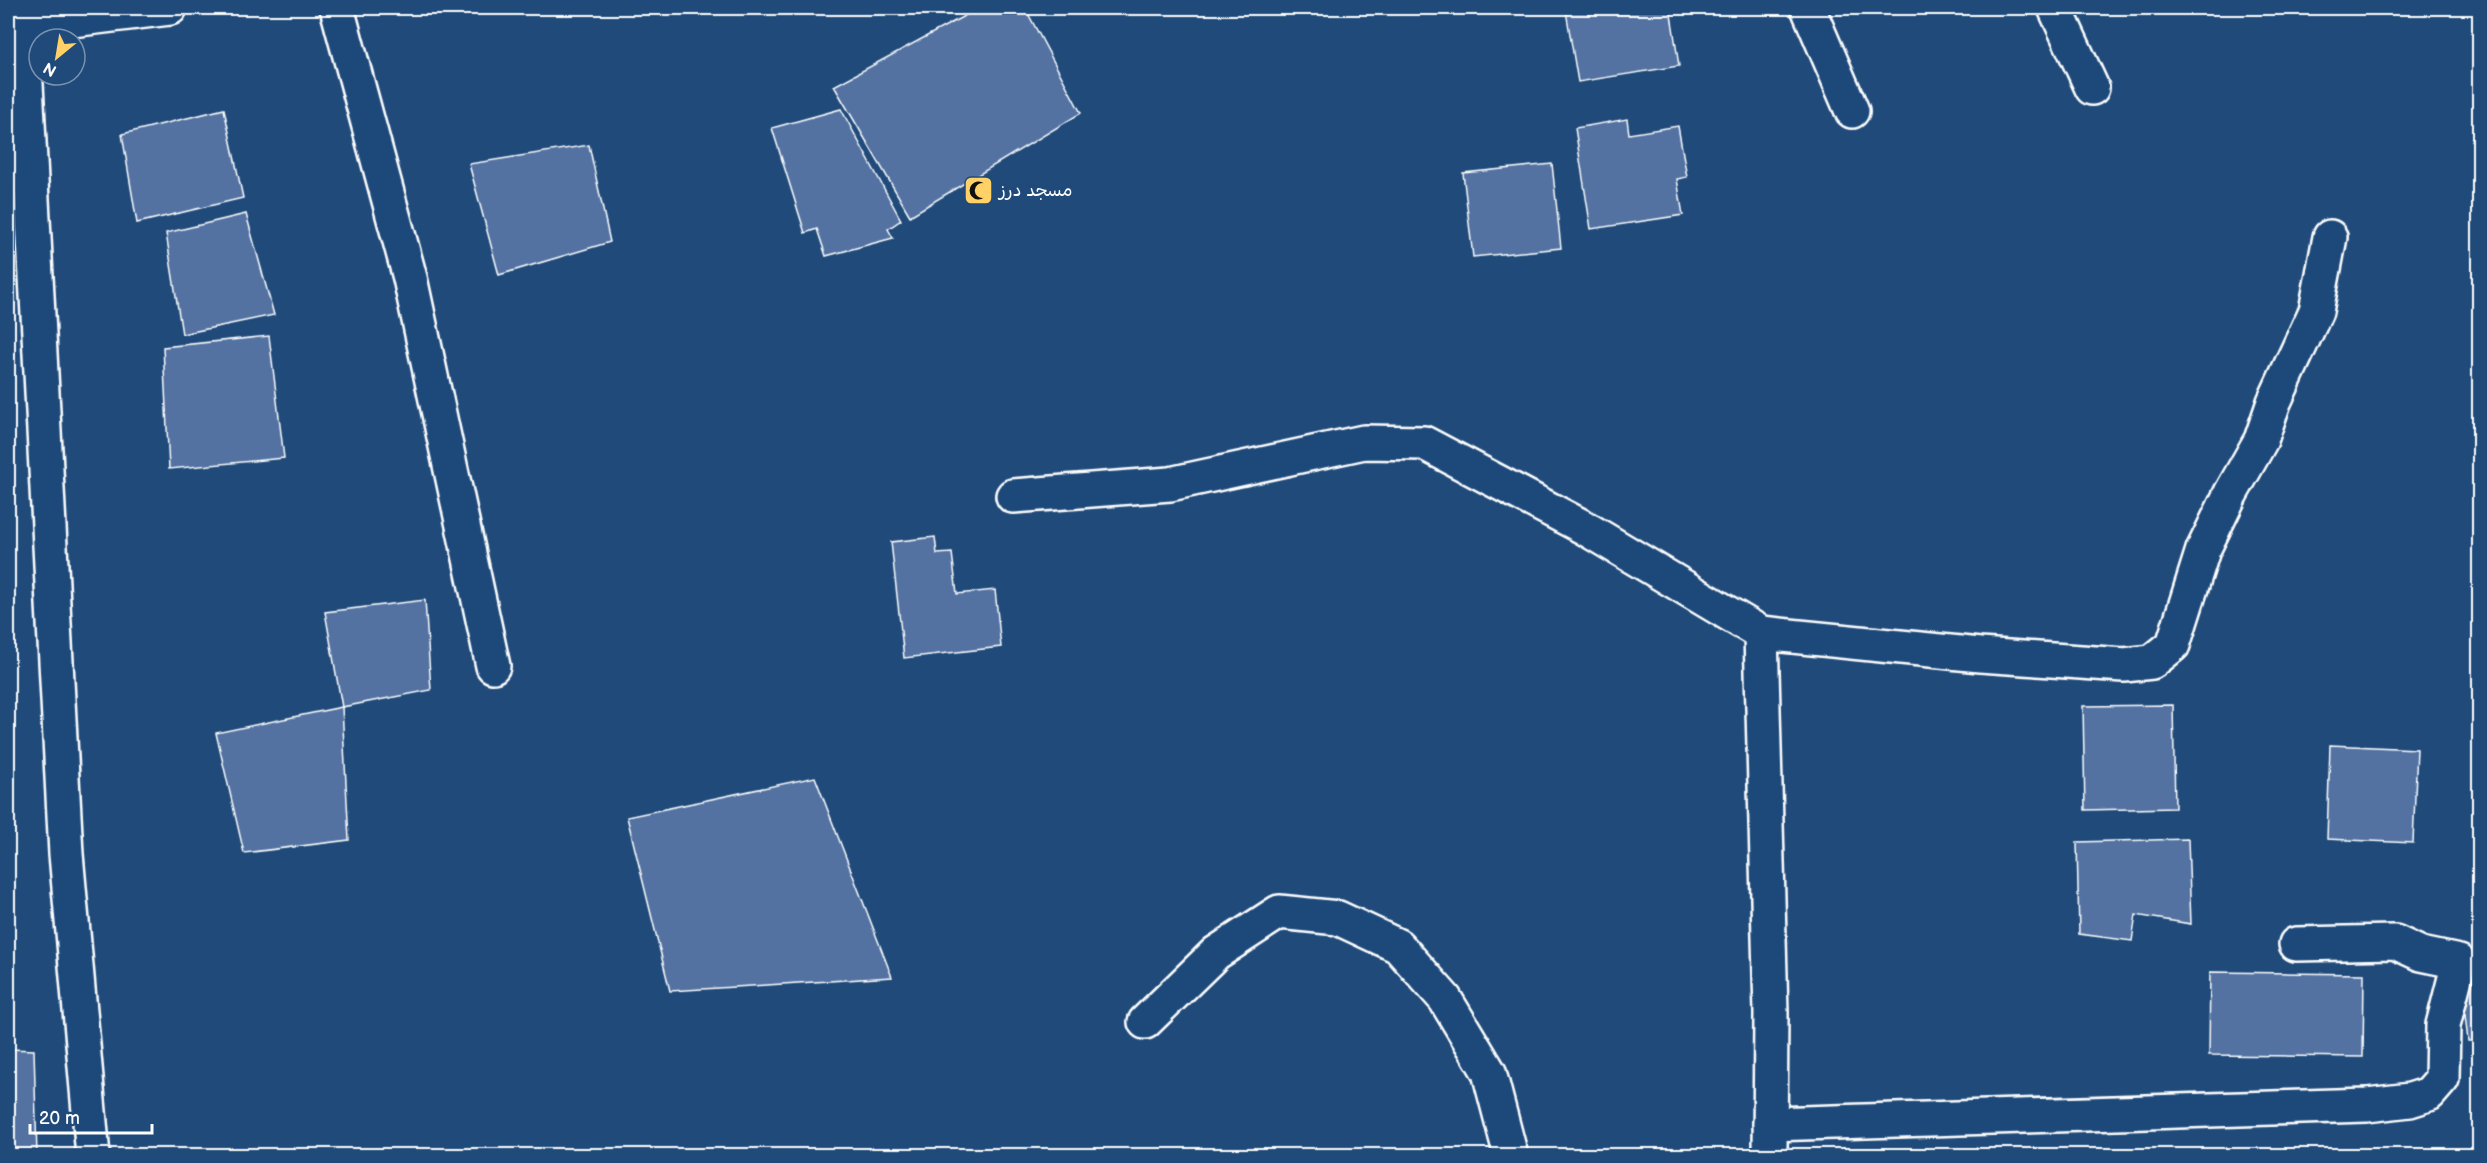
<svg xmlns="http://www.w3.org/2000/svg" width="2487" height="1163" viewBox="0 0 2487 1163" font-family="'Balsamiq Sans','Playpen Sans Arabic',sans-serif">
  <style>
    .building { fill: #5272a2; stroke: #fff; stroke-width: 1.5 }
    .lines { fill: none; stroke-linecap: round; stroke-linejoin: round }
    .minor-casing { stroke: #fff; stroke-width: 38 }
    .tertiary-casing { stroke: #fff; stroke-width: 38 }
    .minor { stroke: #1f4a7a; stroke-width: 33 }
    .tertiary { stroke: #1f4a7a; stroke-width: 33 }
    .labels { text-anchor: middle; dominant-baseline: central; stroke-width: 6; stroke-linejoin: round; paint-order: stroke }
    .poi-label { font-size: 18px; fill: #fff; stroke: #1f4a7a; text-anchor: start }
  </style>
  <rect width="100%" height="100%" fill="#1f4a7a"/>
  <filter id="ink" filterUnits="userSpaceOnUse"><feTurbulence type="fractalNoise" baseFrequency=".0167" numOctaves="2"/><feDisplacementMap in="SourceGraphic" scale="12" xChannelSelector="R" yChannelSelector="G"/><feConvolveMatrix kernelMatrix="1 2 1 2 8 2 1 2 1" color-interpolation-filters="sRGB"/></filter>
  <g filter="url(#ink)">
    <!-- building -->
    <g class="building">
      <path d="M979,8H1025L1081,113L910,216L834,86Z"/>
      <path d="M1590,8H1670L1679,66L1578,82L1566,11Z"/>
      <path d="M224,109L243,198L137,223L122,134Z"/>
      <path d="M841,109L901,220L888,229L893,238L826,256L817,229L805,233L772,128Z"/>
      <path d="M1627,119L1629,134L1678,126L1687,177L1677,179L1683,215L1591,229L1575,128Z"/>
      <path d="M589,145L610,242L499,275L469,164Z"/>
      <path d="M1552,164L1561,248L1473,257L1463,173Z"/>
      <path d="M246,214L274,315L182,334L166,233Z"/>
      <path d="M269,336L284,458L169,469L163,347Z"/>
      <path d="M935,537L937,554L952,553L957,594L995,590L1001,647L904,658L891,542Z"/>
      <path d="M425,600L431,690L342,707L325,612Z"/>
      <path d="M2173,705L2175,808L2085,810L2083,706Z"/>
      <path d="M342,707L349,840L244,853L216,733Z"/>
      <path d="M2330,745L2417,749L2413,843L2327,839Z"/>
      <path d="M815,777L892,977L670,991L627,817Z"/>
      <path d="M2188,839L2191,924L2136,915L2132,941L2079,934L2077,842Z"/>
      <path d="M2480,960V1041H2468L2459,962Z"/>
      <path d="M2210,972L2364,974L2363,1057L2209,1055Z"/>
      <path d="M8,1049L34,1050L37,1156H8Z"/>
      <path d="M2195,1151L2256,1156H2194Z"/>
    </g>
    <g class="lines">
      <defs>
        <g id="minor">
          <path d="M337,8L410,278L493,666"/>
          <path d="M1808,8L1852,111"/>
          <path d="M2055,8L2092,88"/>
          <path d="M23,26L66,854L93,1156"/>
          <path d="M1013,496L1170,484L1364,442L1424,443L1585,528L1761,633L1980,655L2124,665L2152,662L2173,645L2203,550L2231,493L2261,440L2274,402L2316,311L2330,237"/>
          <path d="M1761,633L1771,1013L1770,1156"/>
          <path d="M1145,1022L1216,953L1279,912L1338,918L1398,946L1445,999L1489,1072L1511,1156"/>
          <path d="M1770,1124L2367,1105L2410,1100L2429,1094L2442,1079L2443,1025L2459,962L2421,954L2395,942L2296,944"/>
        </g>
        <path id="tertiary" d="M18,8L23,26L170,8"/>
      </defs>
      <!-- minor casing -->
      <use href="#minor" class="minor-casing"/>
      <!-- tertiary casing -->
      <use href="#tertiary" class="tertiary-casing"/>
      <!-- minor -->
      <use href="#minor" class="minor"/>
      <!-- tertiary -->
      <use href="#tertiary" class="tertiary"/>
    </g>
  </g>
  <!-- icons -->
  <defs>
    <symbol id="mosque-square" viewBox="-11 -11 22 22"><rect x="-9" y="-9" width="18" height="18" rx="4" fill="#ffd166" stroke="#1f4a7a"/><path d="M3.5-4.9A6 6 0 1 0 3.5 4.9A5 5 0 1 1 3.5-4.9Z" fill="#111"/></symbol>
  </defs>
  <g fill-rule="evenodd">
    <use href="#mosque-square" x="962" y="174" width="33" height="33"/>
  </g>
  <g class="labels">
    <!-- poi labels -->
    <g class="poi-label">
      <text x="999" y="190">مسجد درز</text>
    </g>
  </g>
  <!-- margin -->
  <rect width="2487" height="1163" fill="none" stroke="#1f4a7a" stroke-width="30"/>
  <rect x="15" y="15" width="2457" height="1133" fill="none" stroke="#fff" stroke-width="2" filter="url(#ink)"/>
  <!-- north arrow -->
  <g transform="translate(57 57) rotate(210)"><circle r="28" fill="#1f4a7a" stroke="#7992af" stroke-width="1.5"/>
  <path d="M0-4.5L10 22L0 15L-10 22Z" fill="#ffd166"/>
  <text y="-9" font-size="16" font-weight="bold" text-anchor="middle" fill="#ffffff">N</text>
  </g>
  <!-- scale -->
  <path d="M30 1124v9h122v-9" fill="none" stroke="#ffffff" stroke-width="3"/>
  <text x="39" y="1124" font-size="18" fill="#ffffff" stroke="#1f4a7a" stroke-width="4.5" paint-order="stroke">20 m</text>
</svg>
